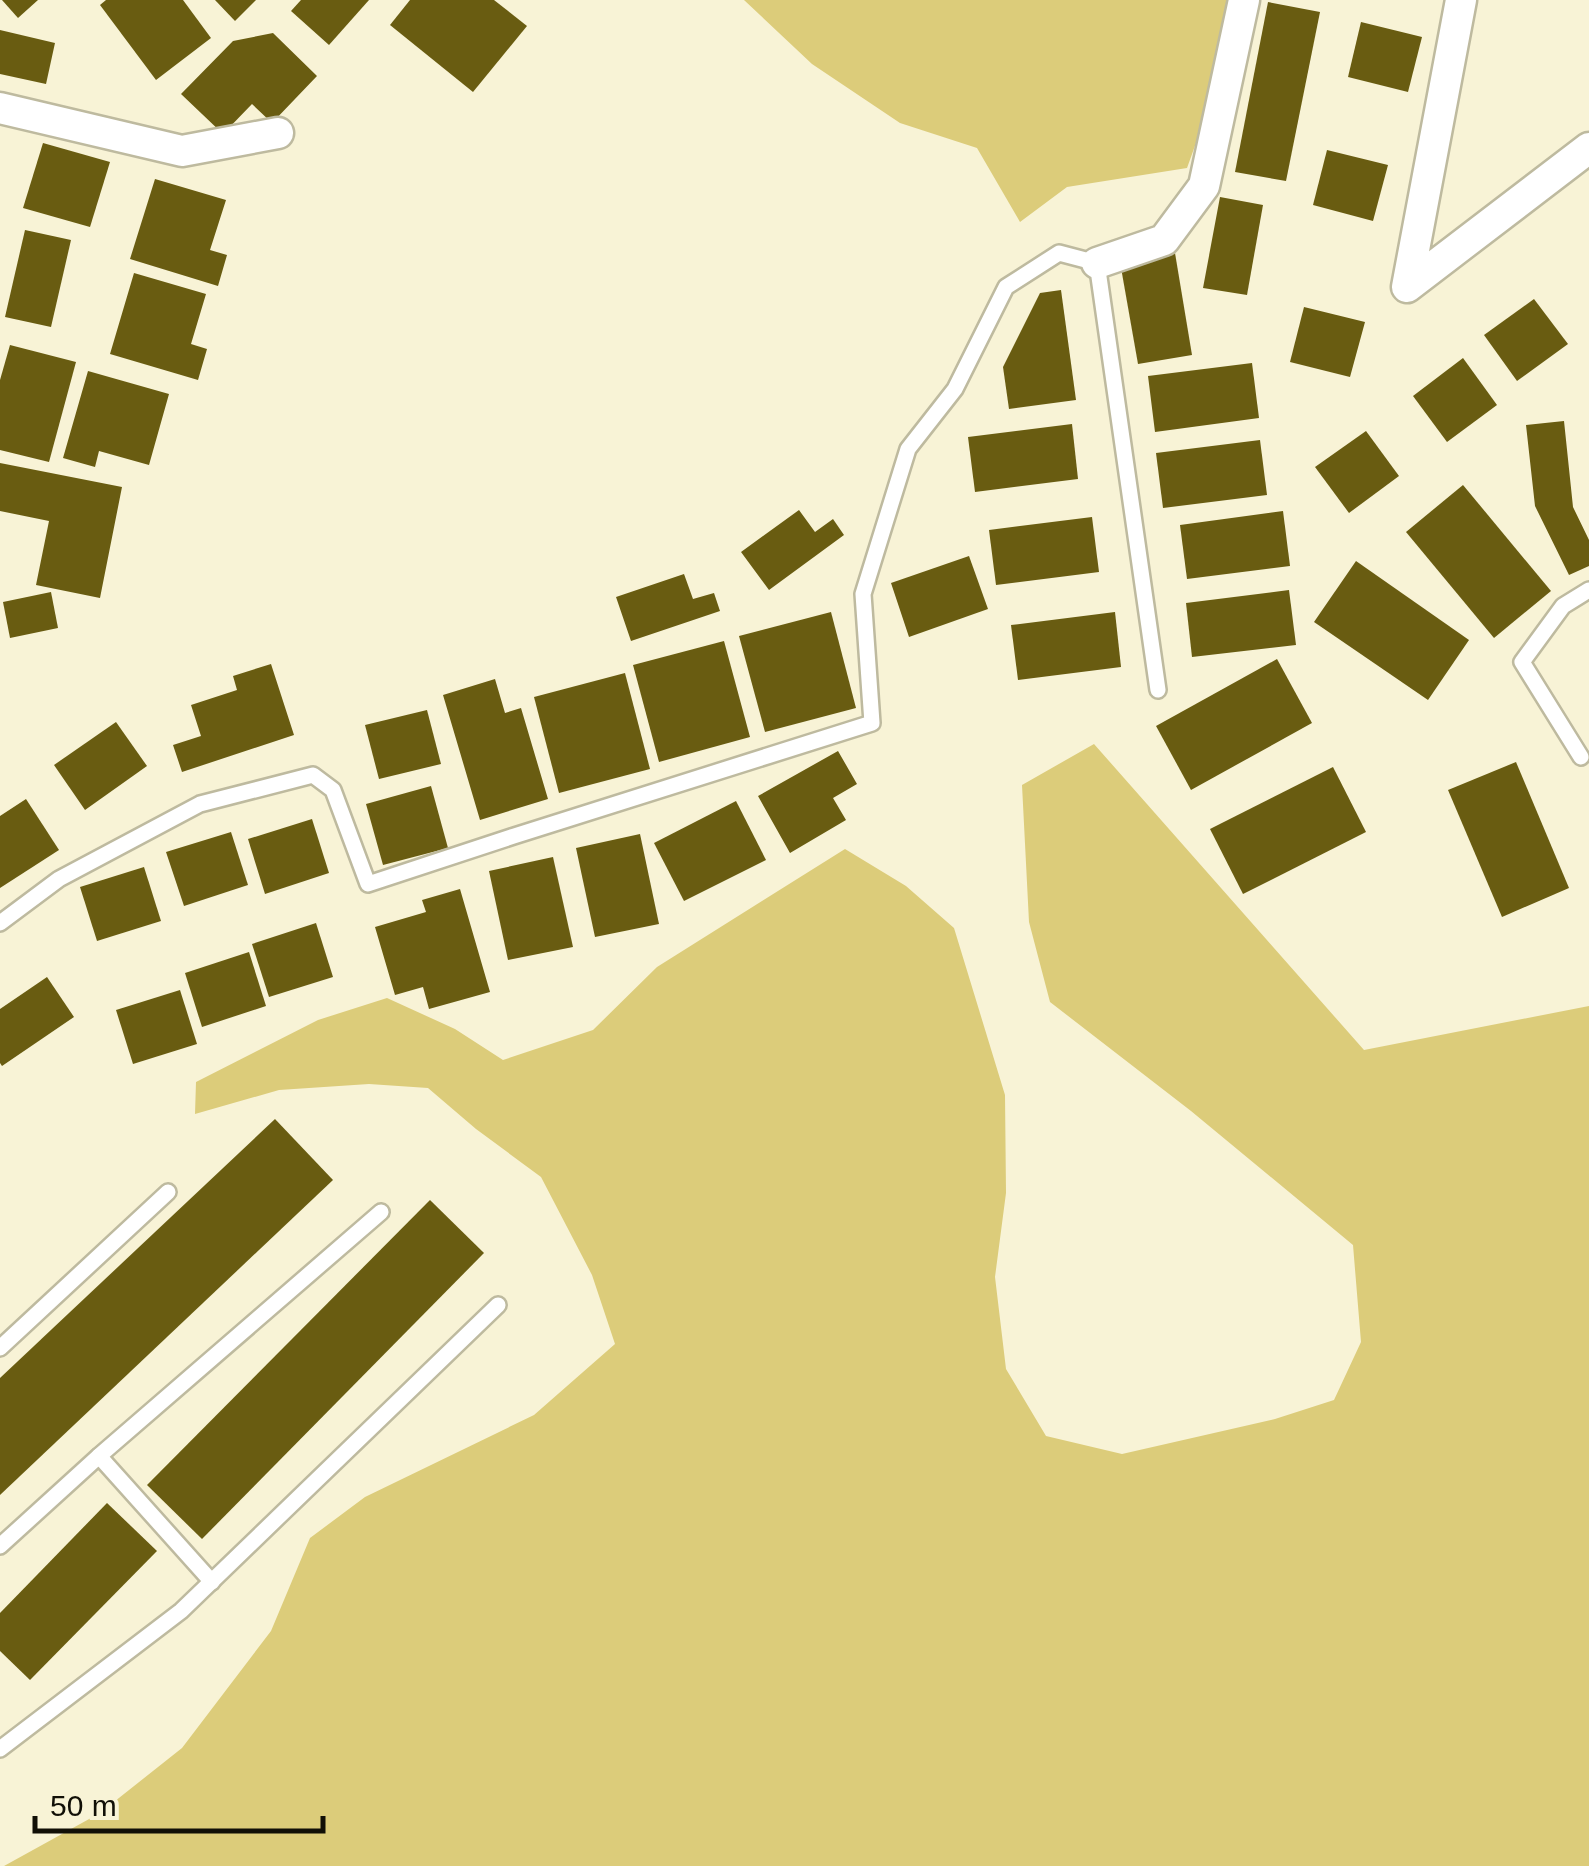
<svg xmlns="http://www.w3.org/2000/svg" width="1589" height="1866" viewBox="0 0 1589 1866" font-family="Helvetica,sans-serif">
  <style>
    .green { fill: #dccc7a }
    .building { fill: #695c11 }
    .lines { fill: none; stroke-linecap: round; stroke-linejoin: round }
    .service-casing { stroke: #beba9f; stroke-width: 20 }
    .minor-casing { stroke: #beba9f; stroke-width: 35 }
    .service { stroke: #fff; stroke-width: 15 }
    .minor { stroke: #fff; stroke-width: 30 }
  </style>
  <rect width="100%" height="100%" fill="#f8f3d6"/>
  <!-- green -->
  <g class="green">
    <path d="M744,0H1231L1223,68L1187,168L1067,187L1020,222L977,148L900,123L812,64Z"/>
    <path d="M1094,744L1364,1050L1589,1006V1866H4L100,1813L182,1748L271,1631L310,1538L365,1497L534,1415L615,1344L592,1275L541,1177L476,1129L428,1088L369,1084L279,1090L195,1114L196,1082L318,1020L387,998L455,1029L503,1060L593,1030L657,967L845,849L906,886L954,928L1005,1095L1006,1193L995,1277L1006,1369L1046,1436L1122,1454L1275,1419L1334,1400L1361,1342L1353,1245L1191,1111L1050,1002L1029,922L1022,785Z"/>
  </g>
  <!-- building -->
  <g class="building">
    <path d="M2,0H38L18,18Z"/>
    <path d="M106,0H183L211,38L156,80L100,5Z"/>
    <path d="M215,0H256L235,21Z"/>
    <path d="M301,0H369L329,45L291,11Z"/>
    <path d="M410,0H494L527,26L473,92L390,25Z"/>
    <path d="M1268,2L1320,12L1286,181L1235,172Z"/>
    <path d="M1361,22L1422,37L1408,92L1348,77Z"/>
    <path d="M0,30L55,43L46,84L0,74Z"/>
    <path d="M273,33L317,76L272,123L252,104L223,134L181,94L233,41Z"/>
    <path d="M43,143L110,162L90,227L23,208Z"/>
    <path d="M1327,150L1388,165L1373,221L1313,205Z"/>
    <path d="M155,179L226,200L210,250L227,255L218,286L130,259Z"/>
    <path d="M1220,197L1263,205L1247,295L1203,288Z"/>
    <path d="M25,230L71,240L51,327L5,317Z"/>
    <path d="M1175,253L1192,355L1138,364L1120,262Z"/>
    <path d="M134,273L206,294L191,344L207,349L198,380L110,354Z"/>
    <path d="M1061,290L1076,400L1009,409L1003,367L1040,293Z"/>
    <path d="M1534,299L1568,344L1517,381L1484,335Z"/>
    <path d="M1304,307L1365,322L1350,377L1290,362Z"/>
    <path d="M10,345L76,362L49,462L0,450V380Z"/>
    <path d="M1463,358L1497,405L1447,442L1413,396Z"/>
    <path d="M1252,363L1259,418L1155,432L1148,376Z"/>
    <path d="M88,371L169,394L149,465L99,451L95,467L63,458Z"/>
    <path d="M1564,421L1573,507L1589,540V566L1569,575L1535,506L1526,425Z"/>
    <path d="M1072,424L1078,479L975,492L968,437Z"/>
    <path d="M1366,431L1399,476L1349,513L1315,467Z"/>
    <path d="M1260,440L1267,495L1163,508L1156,453Z"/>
    <path d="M0,463L122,487L100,598L36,585L49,521L0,511Z"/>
    <path d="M1463,485L1551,591L1494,638L1406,532Z"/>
    <path d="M799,510L815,532L833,519L844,535L769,590L741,552Z"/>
    <path d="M1283,511L1290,566L1187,579L1180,525Z"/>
    <path d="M1092,517L1099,572L996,585L989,530Z"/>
    <path d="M969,556L988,609L909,637L891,583Z"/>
    <path d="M1356,561L1469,640L1428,700L1314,622Z"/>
    <path d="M684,574L693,599L714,593L720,611L631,641L616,597Z"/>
    <path d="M1289,590L1296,645L1192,657L1186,603Z"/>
    <path d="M51,592L58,628L10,638L3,602Z"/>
    <path d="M831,612L856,708L765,732L739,636Z"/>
    <path d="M1115,612L1121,667L1018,680L1011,625Z"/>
    <path d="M724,641L750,737L659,762L633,665Z"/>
    <path d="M1277,659L1312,723L1191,790L1156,726Z"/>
    <path d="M271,664L294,735L182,772L173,745L201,736L191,705L237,690L233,676Z"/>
    <path d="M625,673L650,769L559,793L534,697Z"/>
    <path d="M495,679L505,713L521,708L548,799L480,820L443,695Z"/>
    <path d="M427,710L441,764L379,779L365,725Z"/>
    <path d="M116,722L147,766L85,810L54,765Z"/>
    <path d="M838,751L857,784L833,798L846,820L790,853L758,796Z"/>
    <path d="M1516,762L1569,888L1502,917L1448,790Z"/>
    <path d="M1333,767L1366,832L1243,894L1210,829Z"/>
    <path d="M431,786L448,848L383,865L366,804Z"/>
    <path d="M26,799L59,850L0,888V816Z"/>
    <path d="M736,801L766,860L684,901L654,843Z"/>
    <path d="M312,819L329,873L265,894L248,839Z"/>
    <path d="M231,832L248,885L184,906L166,852Z"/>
    <path d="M640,834L659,924L595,937L576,848Z"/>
    <path d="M553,857L573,947L508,960L489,871Z"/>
    <path d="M144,867L161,921L97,941L80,887Z"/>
    <path d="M460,889L490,992L429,1009L423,987L395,995L375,927L426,912L422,900Z"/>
    <path d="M316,923L333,977L269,997L252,944Z"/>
    <path d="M249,952L266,1006L202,1027L185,973Z"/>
    <path d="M47,977L74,1017L2,1066L0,1063V1009Z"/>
    <path d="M180,990L197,1044L133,1064L116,1010Z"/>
    <path d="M275,1119L333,1180L0,1495V1378Z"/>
    <path d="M430,1200L484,1253L202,1539L147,1485Z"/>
    <path d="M107,1503L157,1551L30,1680L0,1651V1613Z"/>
  </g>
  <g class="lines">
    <defs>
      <g id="service">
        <path d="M1581,757L1522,662L1563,606L1589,590"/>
        <path d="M0,923L59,879L200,804L313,775L333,790L368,884L514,836L872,723L863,594L908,449L955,389L1006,287L1059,253L1097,263L1158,690"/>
        <path d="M0,1348L168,1192"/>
        <path d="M99,1456L381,1212"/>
        <path d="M0,1546L99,1456L212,1582"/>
        <path d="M0,1749L181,1611L498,1305"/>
      </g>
      <g id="minor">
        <path d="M1461,0L1407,287L1589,148"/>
        <path d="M0,108L182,151L278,133"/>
        <path d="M1097,263L1164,240L1204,186L1244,0"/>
      </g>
    </defs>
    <!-- service casing -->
    <use href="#service" class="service-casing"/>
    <!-- minor casing -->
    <use href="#minor" class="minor-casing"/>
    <!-- service -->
    <use href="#service" class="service"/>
    <!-- minor -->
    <use href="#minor" class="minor"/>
  </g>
  <!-- scale -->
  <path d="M35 1816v15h288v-15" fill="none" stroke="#110f06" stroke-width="5"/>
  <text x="50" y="1816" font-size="30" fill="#110f06" stroke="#f8f3d6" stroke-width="8" paint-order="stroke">50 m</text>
</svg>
